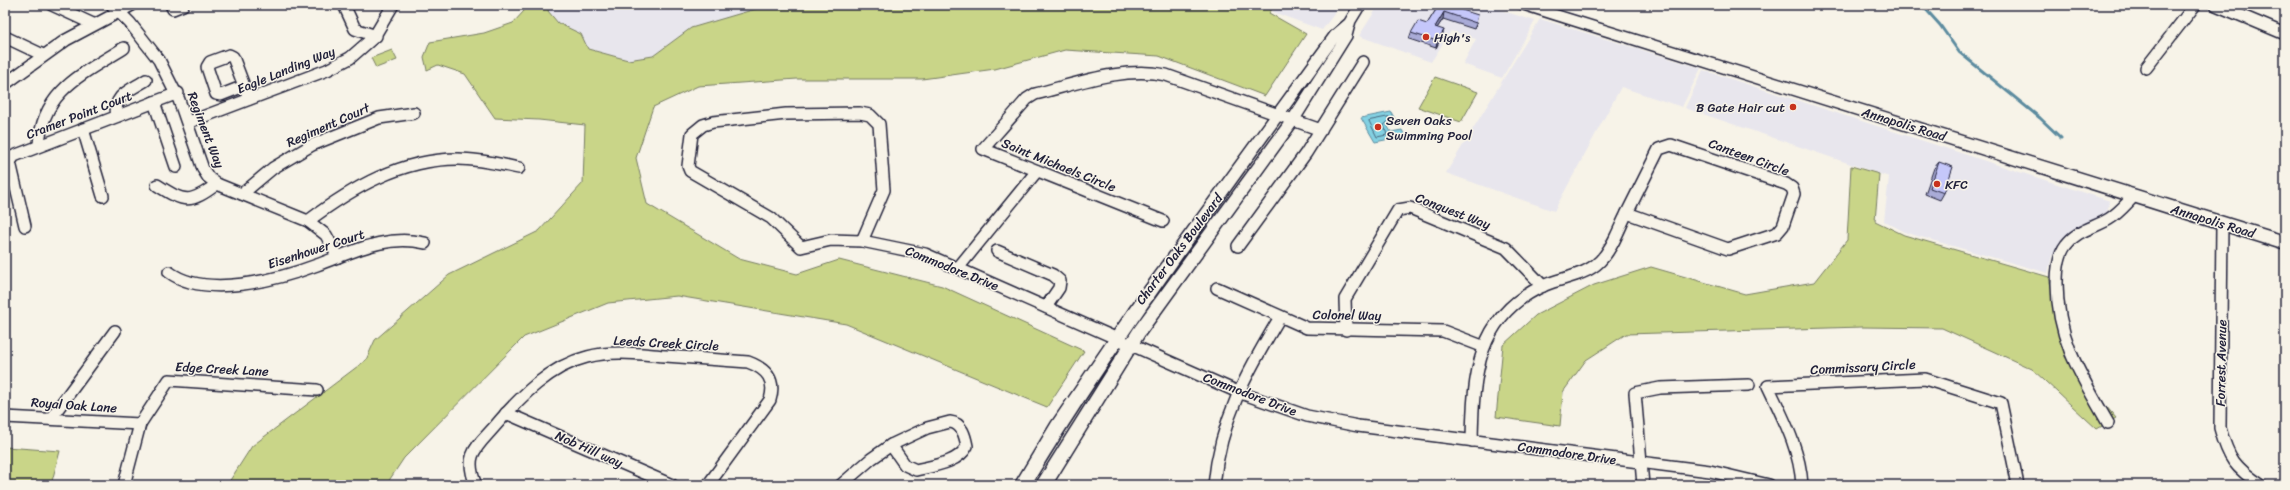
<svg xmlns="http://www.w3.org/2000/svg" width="2290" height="490" viewBox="0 0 2290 490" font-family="Sriracha,sans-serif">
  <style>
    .built { fill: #e8e6ed }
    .green { fill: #c9d588; stroke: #767c62 }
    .water { fill: #83d1e2; stroke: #5c8b9f }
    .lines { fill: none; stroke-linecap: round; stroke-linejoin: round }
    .shore { stroke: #49687e; stroke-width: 1 }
    .stream { stroke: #5c8b9f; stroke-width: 3 }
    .minor-casing { stroke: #22223b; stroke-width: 14 }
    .tertiary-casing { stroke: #22223b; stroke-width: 3 }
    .primary-casing { stroke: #22223b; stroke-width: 3 }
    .minor { stroke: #f7f3e8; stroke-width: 11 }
    .tertiary { fill: #f7f3e8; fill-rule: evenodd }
    .primary { fill: #f7f3e8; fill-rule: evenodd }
    .wall { fill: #a9abd7; stroke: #22223b }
    .shaded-wall { fill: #8a8baf; stroke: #22223b }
    .building { fill: #c5c7fa; stroke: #22223b }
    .poi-dot { fill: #c8321e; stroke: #f7f3e8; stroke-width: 1.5 }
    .labels { text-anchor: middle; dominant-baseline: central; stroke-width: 3; stroke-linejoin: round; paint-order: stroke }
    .poi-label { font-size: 13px; fill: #22223b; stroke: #f7f3e8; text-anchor: start }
    .street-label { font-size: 13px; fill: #22223b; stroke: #f7f3e8 }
  </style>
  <rect width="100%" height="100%" fill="#f7f3e8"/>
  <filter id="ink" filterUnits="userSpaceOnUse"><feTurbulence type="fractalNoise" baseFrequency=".025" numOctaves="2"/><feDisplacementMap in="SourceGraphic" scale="8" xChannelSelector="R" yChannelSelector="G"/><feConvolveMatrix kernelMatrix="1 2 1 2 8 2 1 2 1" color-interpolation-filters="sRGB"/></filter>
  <g filter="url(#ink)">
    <!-- built -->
    <g class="built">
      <path d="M550,5H769L691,28L653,56L628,60L588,49L581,34L558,23L548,11Z"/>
      <path d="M1278,5H1341L1322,30L1273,12Z"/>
      <path d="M1379,5H1484L1535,21L1502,78L1463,64L1476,39L1451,31L1431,62L1359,36Z"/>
      <path d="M1540,19L1701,68L1682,107L1621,87L1554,211L1446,173Z"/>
      <path d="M1703,70L2110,201L2106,216L2069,233L2052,256L2048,273L1907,233L1884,221L1889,177L1685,108Z"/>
    </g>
    <!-- green -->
    <g class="green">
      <path d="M521,5H550L548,11L558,23L581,34L588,49L628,60L653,56L691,28L769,5H1275L1269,13L1306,34L1265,96L1159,56L1065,50L995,69L922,79H797L698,86L653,107L636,158L647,204L739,259L797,274L839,260L942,286L1084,351L1047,407L846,324L677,296L608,303L524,337L404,458L386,485H227L252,446L366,360L375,340L449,275L539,231L583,183L585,125L539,120L495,118L465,74L438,65L427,70L424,57L430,42L484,33L513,23L524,11Z"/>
      <path d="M392,50L397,60L376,68L371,58Z"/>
      <path d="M1435,77L1478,92L1461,122L1418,107Z"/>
      <path d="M1851,166L1879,174L1875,221L1904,235L2049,277L2065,357L2116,418L2097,429L2032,369L1942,328L1862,327L1626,334L1586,360L1563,392L1560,426L1496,417L1503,345L1536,315L1594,285L1651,267L1745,294L1814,282L1847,240Z"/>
      <path d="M5,447L60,451L51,485H5Z"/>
    </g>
    <!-- water -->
    <path class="water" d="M1391,112L1397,123L1387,125L1391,132L1402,130L1405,136L1375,142L1361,118Z"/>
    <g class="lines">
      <!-- shore -->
      <path class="shore" d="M1389,117L1390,120L1384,125L1387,135L1377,137L1369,121Z"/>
      <!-- stream -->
      <path class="stream" d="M1922,5L1940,25L1959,52L2040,118L2061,138"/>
      <defs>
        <g id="minor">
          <path d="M52,5L93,24"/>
          <path d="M112,5L130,23L159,60L179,100L203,169L208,177L217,184L308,221L326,235L338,257"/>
          <path d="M171,5L173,9L183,5"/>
          <path d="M344,5L355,29L376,36"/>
          <path d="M2216,5L2285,34"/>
          <path d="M5,37L43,55"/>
          <path d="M2146,68L2195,5"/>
          <path d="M5,84L66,40L132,5"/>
          <path d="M244,86L221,95L216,94L207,67L210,62L229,55L233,57L249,99"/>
          <path d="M154,102L176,167"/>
          <path d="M860,113L870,115L879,124L884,190L862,241L831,240L801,247L771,218L690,171L688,166L692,134L703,125L713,122L786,114Z"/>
          <path d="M117,116C112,95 131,90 146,80"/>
          <path d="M189,122L327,70L350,58L374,37L393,5"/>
          <path d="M83,129L103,196"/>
          <path d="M39,145C42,91 83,74 124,48"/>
          <path d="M1671,145L1786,184L1792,188L1794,194L1783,226L1777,233L1728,249L1627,213L1659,149Z"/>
          <path d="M157,185C185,203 190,204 217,184"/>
          <path d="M242,194L273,168L312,145L379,118L414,113"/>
          <path d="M308,221C352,188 401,159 458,159C479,159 499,164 519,168"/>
          <path d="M1163,221L983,149L1027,99L1035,94C1076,84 1123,66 1166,75L1321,130"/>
          <path d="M2222,224L2220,428C2228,458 2235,468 2261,485"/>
          <path d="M25,226L10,162L14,156L178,93"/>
          <path d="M862,241L925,254L1238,392L1307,416L1358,426L1710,471L1769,485"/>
          <path d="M1238,246L1306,153L1363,62"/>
          <path d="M997,251L1053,275L1060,281L1059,288L1046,307"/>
          <path d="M958,268L1037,171"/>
          <path d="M169,272C205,299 277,280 317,265C353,252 385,234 425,243"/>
          <path d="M1217,288L1307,328L1443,331L1482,346"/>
          <path d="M1346,330L1345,299L1398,210L1410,208L1506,248L1543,286"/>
          <path d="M506,413L672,485"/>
          <path d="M5,417L140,424"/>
          <path d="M51,418L115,331"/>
          <path d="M950,422C962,423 965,436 967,446C959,463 932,466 916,470L905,465L891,445L927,428Z"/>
          <path d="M2108,423C2081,376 2057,339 2057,283C2057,271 2058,255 2066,245C2077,230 2094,228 2109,219C2119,213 2126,204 2134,196"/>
          <path d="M1472,441C1473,375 1477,315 1545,285C1564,277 1585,276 1600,261C1613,248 1619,228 1627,213"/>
          <path d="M124,485L140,424L169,380L317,390"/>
          <path d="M476,485C463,454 477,447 496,425C520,397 550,366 587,357C613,350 639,354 666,356C693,358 721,360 748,362C767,369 776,380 770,400L708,485"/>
          <path d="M841,485L871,459L891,445"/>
          <path d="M1214,485C1220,420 1247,372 1280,317"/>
          <path d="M1643,485L1635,393L1660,388L1749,385"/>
          <path d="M1802,485C1800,449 1783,418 1768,386L1925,379L2001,403L2018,485"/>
        </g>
        <path id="tertiary" d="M1354,5H1366L1355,23L1351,38L1298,123L1144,336L1052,485H1035L1134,328L1288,117L1337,42C1233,188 1124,331 1031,485H1014L1052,422L1129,309L1331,32L1345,20Z"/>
        <path id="primary" d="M1515,5H1540L2285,236V250L1518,8Z"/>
      </defs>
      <!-- minor casing -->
      <use href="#minor" class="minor-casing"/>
      <!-- tertiary casing -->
      <use href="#tertiary" class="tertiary-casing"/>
      <!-- primary casing -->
      <use href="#primary" class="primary-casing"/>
      <!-- minor -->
      <use href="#minor" class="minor"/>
      <!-- tertiary -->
      <use href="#tertiary" class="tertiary"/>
      <!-- primary -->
      <use href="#primary" class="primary"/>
    </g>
    <!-- wall -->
    <g class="wall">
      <path d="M1439,5L1477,22L1474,29L1443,19L1437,28L1442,36L1436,48L1409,39L1411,33L1427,24Z"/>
      <path d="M1939,162L1944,193L1940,200L1925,194L1934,168Z"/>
    </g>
    <!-- shaded-wall -->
    <g class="shaded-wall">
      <path d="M1444,12L1443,19L1434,33L1435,27Z"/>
      <path d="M1444,30L1442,36L1436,48L1437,41Z"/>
    </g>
    <!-- building -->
    <g class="building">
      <path d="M1439,5H1446L1478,15L1476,23L1444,12L1435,27L1444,30L1437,41L1411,33L1418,21L1427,24Z"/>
      <path d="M1939,162L1953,167L1944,193L1930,188Z"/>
    </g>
  </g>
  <!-- markers -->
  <g class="poi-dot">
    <circle cx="1426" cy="37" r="4"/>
    <circle cx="1793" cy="107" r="4"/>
    <circle cx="1378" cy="127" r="4"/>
    <circle cx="1937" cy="184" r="4"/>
  </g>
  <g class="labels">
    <!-- poi labels -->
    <g class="poi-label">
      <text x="1434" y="37">High's</text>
      <text x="1785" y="107" text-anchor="end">B Gate Hair cut</text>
      <text x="1386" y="120">Seven Oaks<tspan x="1386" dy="15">Swimming Pool</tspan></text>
      <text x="1945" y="184">KFC</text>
    </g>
    <!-- street labels -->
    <g class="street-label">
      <text transform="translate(286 70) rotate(-22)">Eagle Landing Way</text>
      <text transform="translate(79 115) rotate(-21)">Cramer Point Court</text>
      <text transform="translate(1904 124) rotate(17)">Annapolis Road</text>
      <text transform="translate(328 125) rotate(-24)">Regiment Court</text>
      <text transform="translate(206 130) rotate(69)">Regiment Way</text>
      <text transform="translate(1749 157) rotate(20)">Canteen Circle</text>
      <text transform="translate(1059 165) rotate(22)">Saint Michaels Circle</text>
      <text transform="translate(1453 211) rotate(21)">Conquest Way</text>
      <text transform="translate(2213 221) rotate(17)">Annapolis Road</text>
      <text transform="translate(316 249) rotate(-18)">Eisenhower Court</text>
      <text transform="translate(1179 249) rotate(-53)">Charter Oaks Boulevard</text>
      <text transform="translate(952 268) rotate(22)">Commodore Drive</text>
      <text transform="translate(1347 315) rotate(1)">Colonel Way</text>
      <text transform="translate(666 343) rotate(3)">Leeds Creek Circle</text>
      <text transform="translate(2221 363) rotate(-89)">Forrest Avenue</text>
      <text transform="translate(1863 367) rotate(-3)">Commissary Circle</text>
      <text transform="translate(222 369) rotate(3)">Edge Creek Lane</text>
      <text transform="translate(1250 394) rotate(21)">Commodore Drive</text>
      <text transform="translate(74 405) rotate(4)">Royal Oak Lane</text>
      <text transform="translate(589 449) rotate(24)">Nob Hill way</text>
      <text transform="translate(1567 453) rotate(8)">Commodore Drive</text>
    </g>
  </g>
  <!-- margin -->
  <rect width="2290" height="490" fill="none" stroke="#f7f3e8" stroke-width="20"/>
  <rect x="10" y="10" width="2270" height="470" fill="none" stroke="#22223b" stroke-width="1.5" filter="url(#ink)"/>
</svg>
